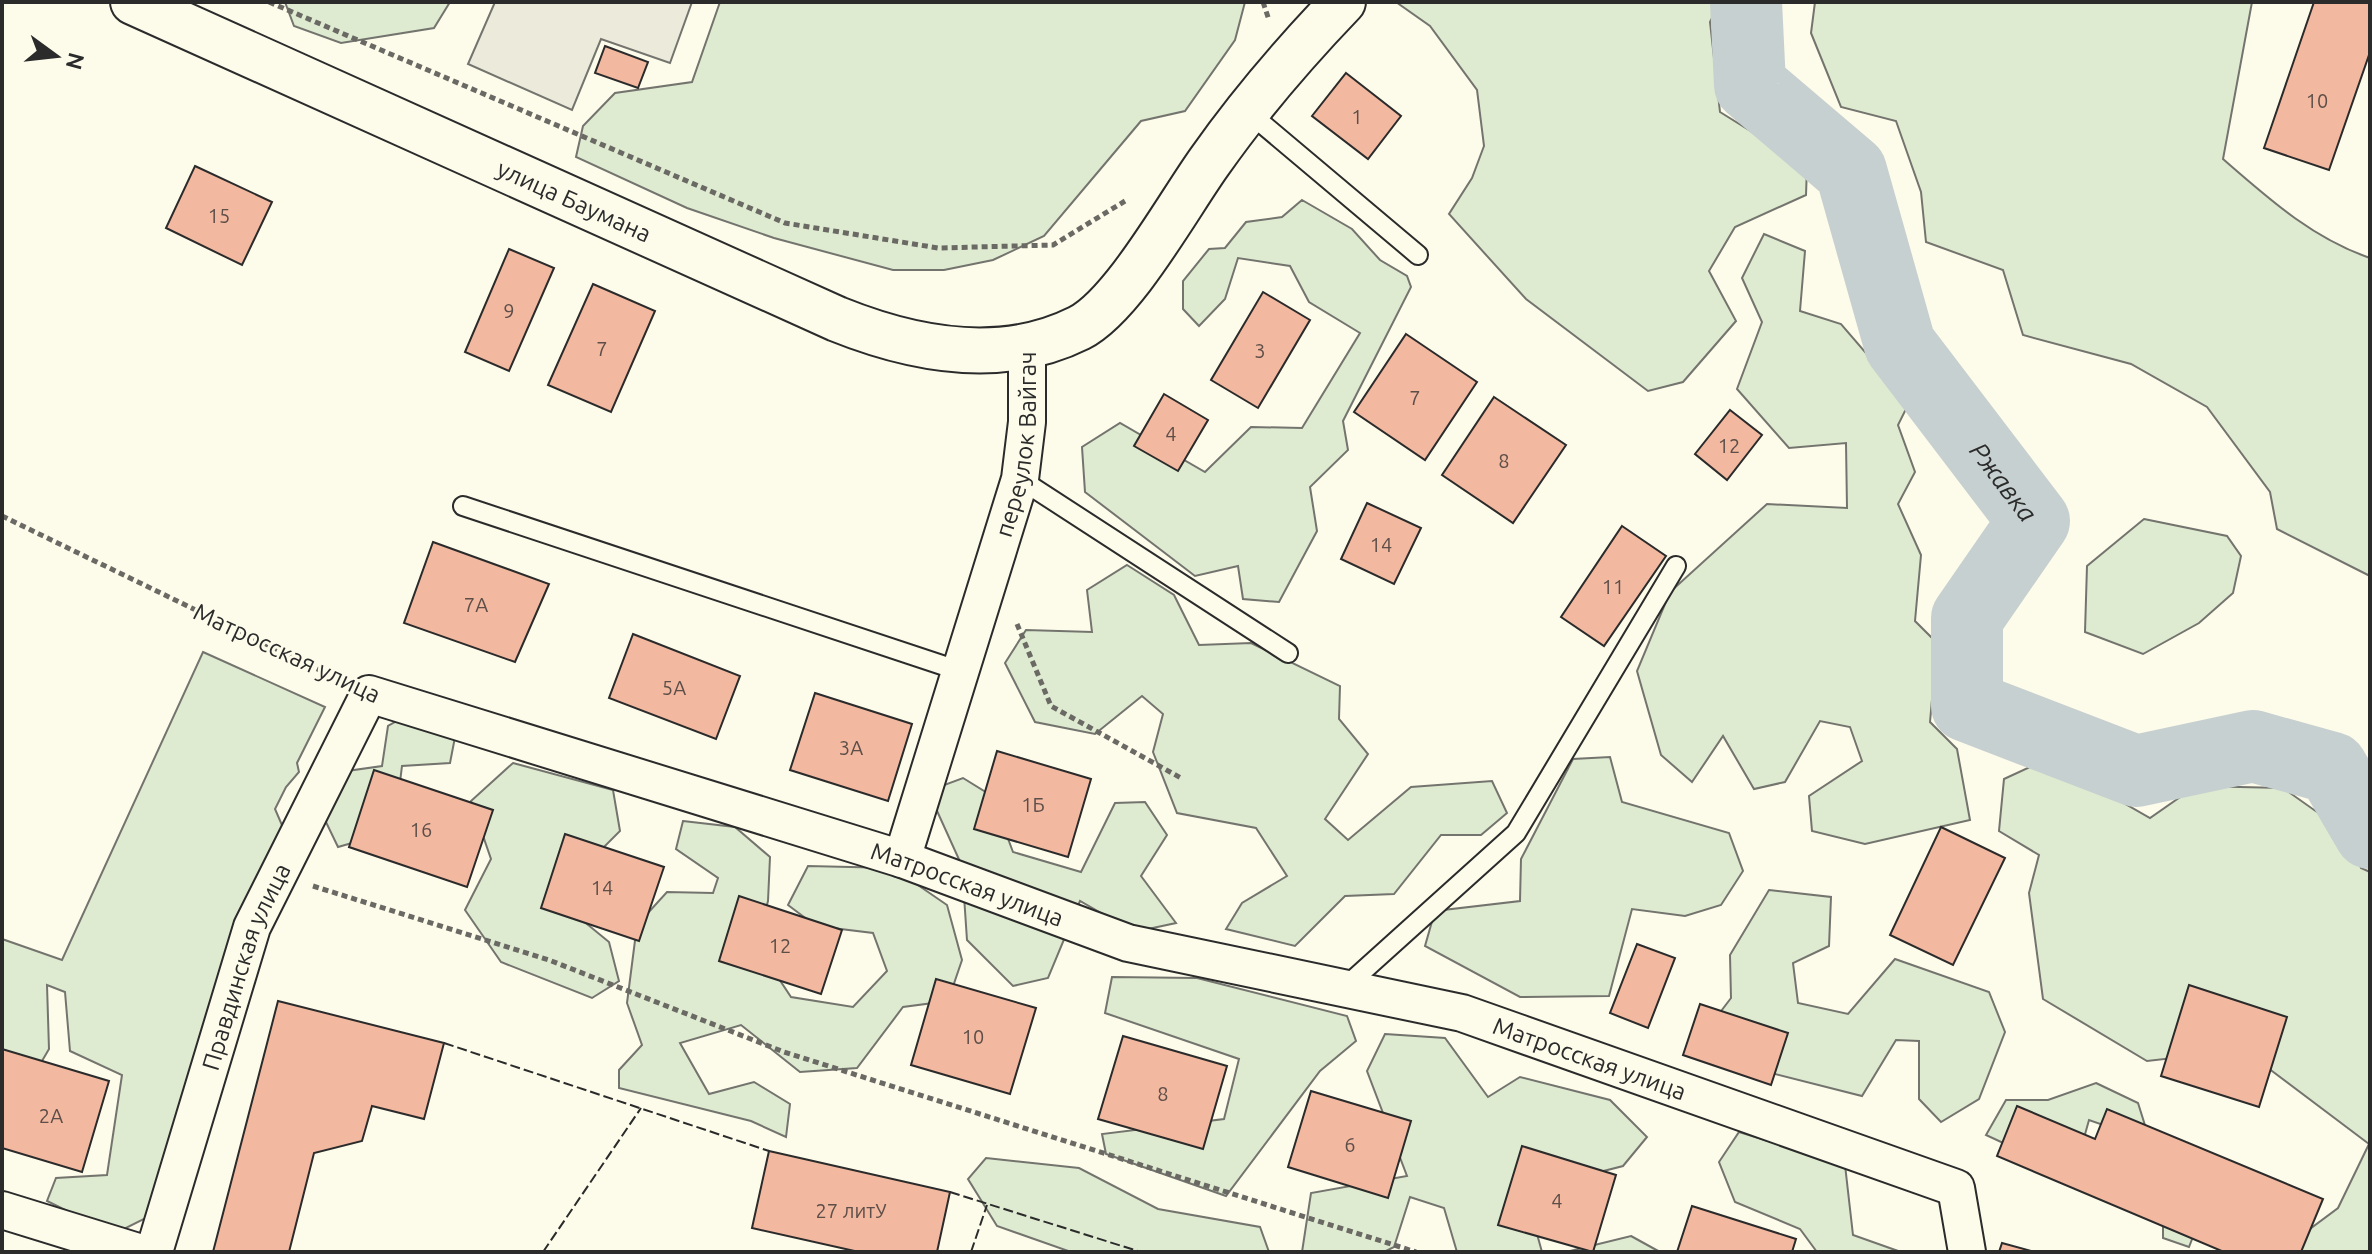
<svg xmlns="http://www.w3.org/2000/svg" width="2372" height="1254" viewBox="0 0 2372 1254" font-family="Ubuntu,sans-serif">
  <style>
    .green { fill: #deebd1; stroke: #74746e; stroke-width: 2 }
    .parking { fill: #eceadb; stroke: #74746e; stroke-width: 2 }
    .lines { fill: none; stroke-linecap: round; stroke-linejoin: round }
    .river { stroke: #c7d0d0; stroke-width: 72 }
    .building { fill: #f2b8a0; stroke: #2b2b2b; stroke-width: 2 }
    .service-casing { stroke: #2b2b2b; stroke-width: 22 }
    .minor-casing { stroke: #2b2b2b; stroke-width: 40 }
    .tertiary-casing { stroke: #2b2b2b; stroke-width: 48 }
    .path { stroke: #6a6964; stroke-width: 5; stroke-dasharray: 6 4; stroke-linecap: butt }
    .service { stroke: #fdfbea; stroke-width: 18 }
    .minor { stroke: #fdfbea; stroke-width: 36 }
    .tertiary { stroke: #fdfbea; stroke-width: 44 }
    .fence { stroke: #2b2b2b; stroke-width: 2; stroke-dasharray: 10 4; stroke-linecap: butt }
    .labels { text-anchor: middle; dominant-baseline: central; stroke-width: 6; stroke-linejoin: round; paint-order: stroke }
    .number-label { font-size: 20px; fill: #5d4e48 }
    .street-label { font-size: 24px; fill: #2b2b2b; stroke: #fdfbea }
    .water-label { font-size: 26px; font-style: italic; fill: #2b2b2b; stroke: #fdfbea }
  </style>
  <rect width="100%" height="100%" fill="#fdfbea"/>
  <!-- green -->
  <g class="green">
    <path d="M285,2H450L434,28L341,43L294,26Z"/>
    <path d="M720,2H1245L1235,40L1185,111L1141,121L1044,236L993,260L944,270H893L774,238L687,208L576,157L583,126L615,93L692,82Z"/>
    <path d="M1396,2H1720L1710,22L1720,112L1807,166L1806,195L1735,227L1709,271L1736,321L1683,382L1648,391L1526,299L1449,214L1472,178L1484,146L1477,90L1430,26Z"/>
    <path d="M1815,2H2252L2223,159C2269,199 2312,238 2370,258V576L2277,529L2270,492L2207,407L2131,364L2023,335L2003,270L1926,242L1921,192L1896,121L1841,107L1811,33Z"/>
    <path d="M1302,200L1352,229L1380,260L1407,276L1411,287L1343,421L1348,450L1310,487L1317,531L1279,602L1243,599L1238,566L1195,576L1085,492L1082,447L1120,423L1205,472L1251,427L1302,428L1360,333L1309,302L1290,266L1238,258L1225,299L1199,326L1183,309V281L1209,249L1225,248L1246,222L1282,217Z"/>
    <path d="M1764,234L1805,251L1800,311L1841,324L1909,403L1898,425L1915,472L1898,504L1921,555L1915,621L1937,643L1930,722L1957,749L1970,820L1865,844L1812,831L1809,796L1862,761L1850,727L1820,721L1785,782L1754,789L1723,736L1692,782L1661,755L1637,671L1670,592L1767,504L1847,508L1846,443L1789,448L1737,389L1762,322L1742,278Z"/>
    <path d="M2144,519L2227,536L2241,556L2233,593L2199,623L2143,654L2085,632L2087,566Z"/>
    <path d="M1127,565L1174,595L1199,645L1251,643L1340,686L1339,719L1368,754L1325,819L1348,840L1411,787L1492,781L1507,813L1481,835H1441L1394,894L1345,896L1295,946L1226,929L1242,903L1287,876L1256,828L1177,813L1153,752L1163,714L1142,696L1095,734L1035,722L1005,663L1026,630L1092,632L1087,590Z"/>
    <path d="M203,652L325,707L297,763L299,772L286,787L275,809L288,839L215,1032L182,1095L191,1156L158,1212L114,1234L47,1201L56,1178L107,1175L122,1075L70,1051L65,992L47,985L49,1049L21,1097L2,1103V939L62,960Z"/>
    <path d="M411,713L456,732L450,763L402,766L394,831L338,847L324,818L340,772L382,766L388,726Z"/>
    <path d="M1610,757L1622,802L1729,833L1743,871L1721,905L1685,916L1632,909L1609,996L1520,997L1425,946L1435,911L1520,901L1521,859L1573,759Z"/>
    <path d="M2047,759L2150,818L2196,786L2283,788L2351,836L2361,868L2370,872V1252H2279L2338,1208L2369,1144L2244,1050L2147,1061L2043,999L2029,893L2039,855L1999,831L2004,779Z"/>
    <path d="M513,763L613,790L620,831L554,897L609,942L619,981L592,998L501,962L465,910L491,859L471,801Z"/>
    <path d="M963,778L992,796L1013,852L1081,872L1115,803L1145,802L1167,835L1141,876L1176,923L1134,932L1080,901L1048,978L1013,986L967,940L962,866L928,791Z"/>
    <path d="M683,821L735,827L770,857L768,901L756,944L791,997L853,1007L887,971L873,933L816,926L788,905L808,866L893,868L947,905L962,960L948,1001L903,1007L857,1068L800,1072L741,1025L680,1043L709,1094L754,1082L790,1104L786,1137L751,1121L619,1088V1070L642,1045L627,1003L637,925L667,892L713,893L718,878L676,849Z"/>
    <path d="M1769,890L1831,897L1829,946L1793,963L1798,1003L1848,1014L1895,959L1989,992L2005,1032L1979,1099L1941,1122L1919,1099V1041L1896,1040L1862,1096L1732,1063L1706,1031L1731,998L1730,955Z"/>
    <path d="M1112,977L1197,978L1347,1016L1356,1041L1320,1071L1226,1196L1106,1154L1102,1134L1224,1119L1239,1059L1105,1013Z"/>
    <path d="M1385,1034L1445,1038L1488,1097L1520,1077L1610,1100L1647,1137L1623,1166L1525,1191L1542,1252H1457L1444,1208L1410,1197L1394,1247L1384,1252H1302L1311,1193L1407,1176L1367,1071Z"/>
    <path d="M2096,1083L2138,1103L2149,1138L2208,1198L2189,1247L2163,1238V1188L2118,1130L2089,1120L2077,1163L2014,1148L1986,1135L2006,1100H2048Z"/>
    <path d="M1739,1132L1845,1165L1853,1235L1901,1252H1817L1800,1229L1735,1202L1719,1162Z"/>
    <path d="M986,1158L1079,1168L1158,1209L1260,1227L1269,1252H1071L997,1226L968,1179Z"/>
    <path d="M1631,1236L1660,1252H1566Z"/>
  </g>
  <!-- parking -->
  <path class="parking" d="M495,2H692L670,63L601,39L572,110L468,64Z"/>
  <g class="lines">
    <!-- river -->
    <path class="river" id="s1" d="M1746,2L1750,85L1851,171L1900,345L2034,521L1967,618V706L2136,771L2253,746L2332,768L2370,833"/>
  </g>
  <!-- building -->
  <g class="building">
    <path d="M2314,2H2370V52L2329,170L2264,148Z"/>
    <path d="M605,46L648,62L638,88L595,73Z"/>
    <path d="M1346,73L1401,116L1368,159L1312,116Z"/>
    <path d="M195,166L272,202L242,265L166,228Z"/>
    <path d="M509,249L554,268L509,371L465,352Z"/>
    <path d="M593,284L655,311L611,412L548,385Z"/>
    <path d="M1263,292L1310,320L1258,408L1211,380Z"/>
    <path d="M1406,334L1477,382L1425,460L1354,412Z"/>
    <path d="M1164,394L1208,420L1178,471L1134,446Z"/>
    <path d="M1494,397L1566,445L1513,523L1442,475Z"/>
    <path d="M1730,410L1762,435L1727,480L1695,454Z"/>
    <path d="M1367,503L1421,528L1394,584L1341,559Z"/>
    <path d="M1622,526L1666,556L1604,646L1561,617Z"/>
    <path d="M433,542L549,584L515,662L404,623Z"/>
    <path d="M633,634L740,676L716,739L609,698Z"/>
    <path d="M815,693L912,724L888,801L790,770Z"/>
    <path d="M997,751L1091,779L1068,857L974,829Z"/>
    <path d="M374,770L493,810L467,887L349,847Z"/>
    <path d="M1941,827L2005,858L1953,965L1890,935Z"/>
    <path d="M565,834L664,867L639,941L541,908Z"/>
    <path d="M739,896L842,930L821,994L719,961Z"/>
    <path d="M1637,944L1675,958L1648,1028L1610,1013Z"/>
    <path d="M936,979L1036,1008L1010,1094L911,1065Z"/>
    <path d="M2189,985L2287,1017L2259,1107L2161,1076Z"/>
    <path d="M278,1001L444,1043L424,1119L372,1106L362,1141L314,1153L289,1252H213Z"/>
    <path d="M1700,1004L1788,1033L1771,1085L1683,1055Z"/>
    <path d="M1123,1036L1227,1066L1203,1149L1098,1119Z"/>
    <path d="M2,1049L109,1081L82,1172L2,1148Z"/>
    <path d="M1311,1091L1411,1121L1388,1198L1288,1167Z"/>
    <path d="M2017,1106L2095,1139L2107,1109L2323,1199L2301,1252H2224L1997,1156Z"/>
    <path d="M1522,1146L1616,1175L1593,1252L1498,1225Z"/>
    <path d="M769,1151L950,1192L937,1252H859L752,1228Z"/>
    <path d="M1692,1206L1796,1239L1792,1252H1677Z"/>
    <path d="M2002,1243L2035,1252H1999Z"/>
  </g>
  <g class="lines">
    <defs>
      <g id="service">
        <path d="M1247,111L1418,255"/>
        <path d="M1020,479L1288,653"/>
        <path d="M463,506L960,671"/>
        <path d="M1344,988L1516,833L1676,566"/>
      </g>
      <g id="minor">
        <path id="s2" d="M902,859L1020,479L1027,422V345"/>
        <path d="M2,1210L138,1252"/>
        <path id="s3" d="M154,1252L252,927L369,694L902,859L1128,943L1462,1013L1956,1188L1967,1252"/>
      </g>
      <g id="tertiary">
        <path id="s4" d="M133,2L837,319C914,350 1001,367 1079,328C1124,305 1179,204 1210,161C1250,104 1295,52 1343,2"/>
      </g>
    </defs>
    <!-- service casing -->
    <use href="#service" class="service-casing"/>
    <!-- minor casing -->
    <use href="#minor" class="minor-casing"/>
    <!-- tertiary casing -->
    <use href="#tertiary" class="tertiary-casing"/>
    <!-- path -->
    <g class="path">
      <path d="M269,2L785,223L938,248L1053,245L1125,201"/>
      <path d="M1263,2L1269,20"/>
      <path d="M2,516L336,678"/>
      <path d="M1017,624L1051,706L1181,778"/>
      <path d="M313,886L549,960L784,1052L1416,1252"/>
    </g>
    <!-- service -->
    <use href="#service" class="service"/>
    <!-- minor -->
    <use href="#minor" class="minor"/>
    <!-- tertiary -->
    <use href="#tertiary" class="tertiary"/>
    <!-- fence -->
    <g class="fence">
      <path d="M444,1043L769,1151"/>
      <path d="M950,1192L1141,1252"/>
      <path d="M543,1252L641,1108"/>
      <path d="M971,1252L987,1205"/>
    </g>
  </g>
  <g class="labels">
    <!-- number labels -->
    <g class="number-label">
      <text x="2317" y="100">10</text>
      <text x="1357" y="116">1</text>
      <text x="219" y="215">15</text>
      <text x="509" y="310">9</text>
      <text x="602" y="348">7</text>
      <text x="1260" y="350">3</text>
      <text x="1415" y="397">7</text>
      <text x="1171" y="433">4</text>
      <text x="1729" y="445">12</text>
      <text x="1504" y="460">8</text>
      <text x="1381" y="544">14</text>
      <text x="1613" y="586">11</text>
      <text x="476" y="604">7А</text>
      <text x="674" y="687">5А</text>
      <text x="851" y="747">3А</text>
      <text x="1033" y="804">1Б</text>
      <text x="421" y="829">16</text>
      <text x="602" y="887">14</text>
      <text x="780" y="945">12</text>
      <text x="973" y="1036">10</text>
      <text x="1163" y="1093">8</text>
      <text x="51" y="1115">2А</text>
      <text x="1350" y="1144">6</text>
      <text x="1557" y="1200">4</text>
      <text x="851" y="1210">27 литУ</text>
    </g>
    <!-- street labels -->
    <g class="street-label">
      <text stroke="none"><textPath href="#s4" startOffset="484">улица Баумана</textPath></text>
      <text stroke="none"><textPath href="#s2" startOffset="432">переулок Вайгач</textPath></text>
      <text transform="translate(287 653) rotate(25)">Матросская улица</text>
      <text stroke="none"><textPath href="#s3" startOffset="1228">Матросская улица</textPath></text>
      <text stroke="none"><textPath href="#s3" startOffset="300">Правдинская улица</textPath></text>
      <text stroke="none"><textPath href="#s3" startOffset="1876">Матросская улица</textPath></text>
    </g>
    <!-- water labels -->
    <g class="water-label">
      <text stroke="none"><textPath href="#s1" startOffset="568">Ржавка</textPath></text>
    </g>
  </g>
  <!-- border -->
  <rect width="2372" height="1254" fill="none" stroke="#2b2b2b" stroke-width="8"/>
  <!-- north arrow -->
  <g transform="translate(56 56) rotate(105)" stroke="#fdfbea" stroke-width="6" paint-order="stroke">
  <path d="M0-6L14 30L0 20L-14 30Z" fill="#2b2b2b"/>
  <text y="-12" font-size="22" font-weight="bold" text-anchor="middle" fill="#2b2b2b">N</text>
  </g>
</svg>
